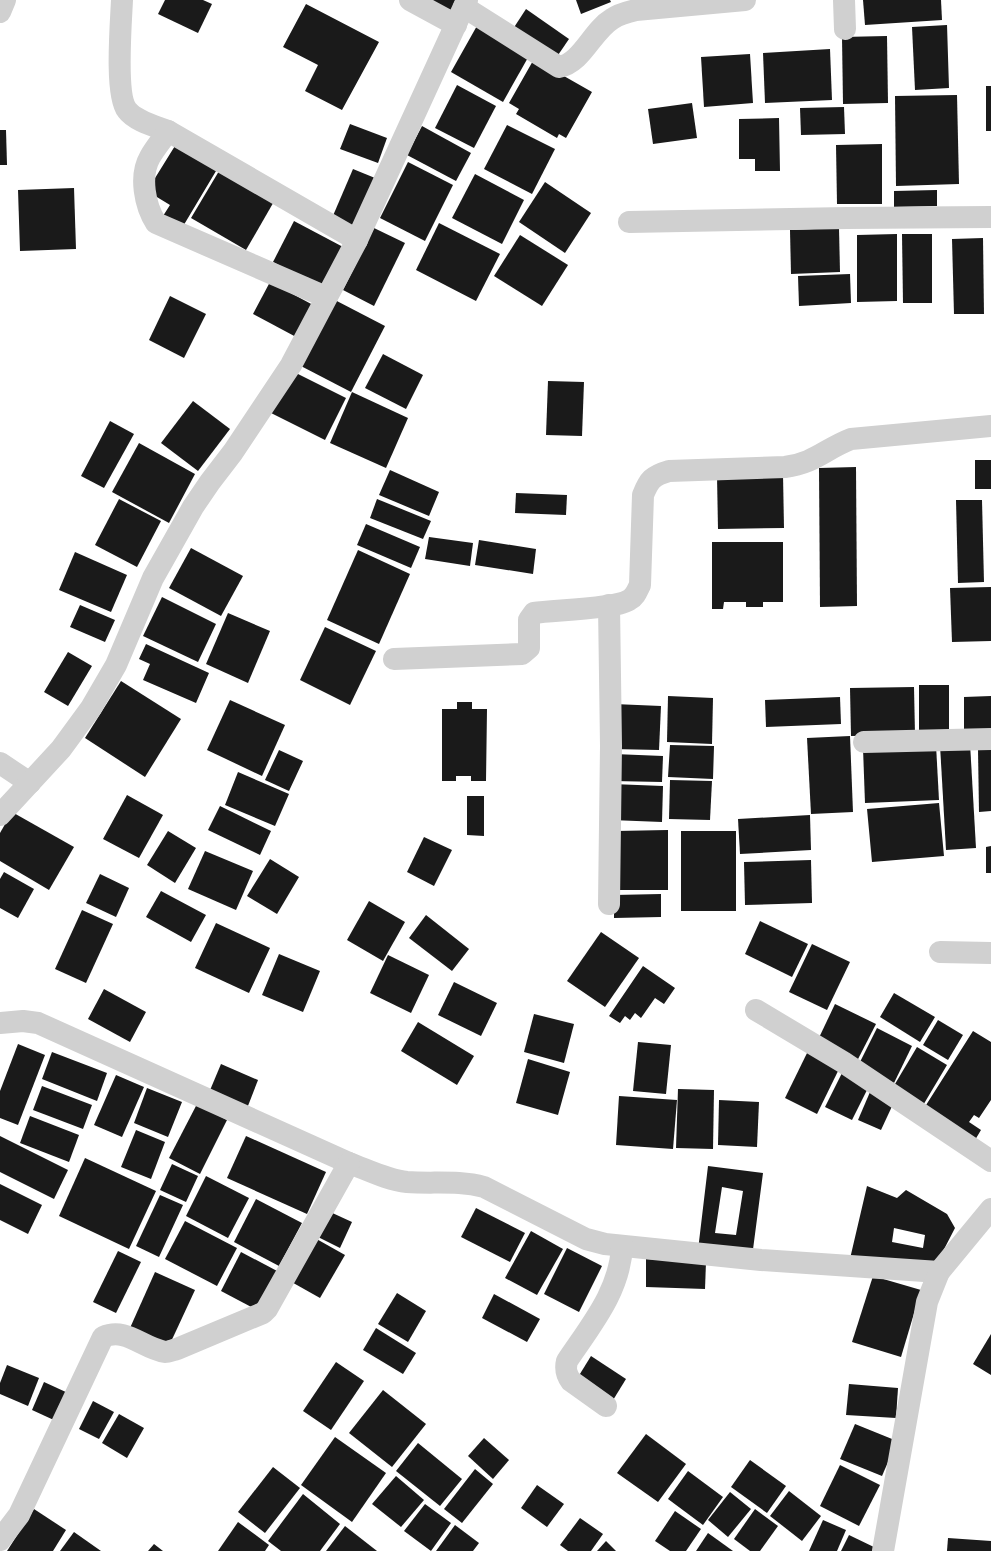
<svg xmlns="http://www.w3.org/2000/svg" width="991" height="1551" viewBox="0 0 991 1551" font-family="Commissioner,sans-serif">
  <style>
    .building { fill: #1a1a1a; fill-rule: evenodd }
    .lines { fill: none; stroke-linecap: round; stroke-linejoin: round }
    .minor { stroke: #d0d0d0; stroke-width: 22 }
  </style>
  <rect width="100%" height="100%" fill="#fff"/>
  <!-- building -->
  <g class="building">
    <path d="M165,0H203L212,4L198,33L158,14Z"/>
    <path d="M422,0H462L452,18Z"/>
    <path d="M576,0H610L611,2L581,14Z"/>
    <path d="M863,0H941L942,20L865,25Z"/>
    <path d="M306,4L379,42L342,110L305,91L318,65L283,47Z"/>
    <path d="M526,9L569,39L554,61L511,32Z"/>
    <path d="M478,24L530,54L503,102L451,72Z"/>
    <path d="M947,25L949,88L915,90L912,27Z"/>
    <path d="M887,36L888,103L843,104L842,37Z"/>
    <path d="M830,49L832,100L765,103L763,53Z"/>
    <path d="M750,54L753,103L704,107L701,57Z"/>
    <path d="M534,59L592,92L566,138L559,134L557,138L516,114L519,109L509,103Z"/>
    <path d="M457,85L496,106L474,148L435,128Z"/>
    <rect x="986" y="86" width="5" height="45"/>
    <path d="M957,95L959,184L896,186L895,96Z"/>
    <path d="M692,103L697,138L653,144L648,109Z"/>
    <path d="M844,107L845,134L801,135L800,108Z"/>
    <path d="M779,118L780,171H755V159H739V119Z"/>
    <path d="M350,124L387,138L378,163L340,149Z"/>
    <path d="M507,125L555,149L532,194L484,169Z"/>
    <path d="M422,126L471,153L456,181L407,155Z"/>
    <path d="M0,130H6L7,165H0Z"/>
    <path d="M178,141L219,166L182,228L163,216L170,205L147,191Z"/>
    <path d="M882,144V204H837L836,145Z"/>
    <path d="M408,162L453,185L425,241L380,218Z"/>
    <path d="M222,166L276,198L246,250L191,218Z"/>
    <path d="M353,169L375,178L354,228L332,218Z"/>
    <path d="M475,174L524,200L502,244L452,218Z"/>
    <path d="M545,182L591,213L565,253L519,222Z"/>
    <path d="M74,188L76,249L20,251L18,190Z"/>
    <path d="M937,190V206L894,207V191Z"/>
    <path d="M294,221L345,248L323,289L273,262Z"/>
    <path d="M439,223L500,254L476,301L416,270Z"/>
    <path d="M374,228L405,243L374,306L343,290Z"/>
    <path d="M839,228L840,272L791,274L790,230Z"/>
    <path d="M897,234V301L857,302V235Z"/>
    <path d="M902,234H932V303H903Z"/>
    <path d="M520,235L568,265L542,306L494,276Z"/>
    <path d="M983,238L984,314H954L952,239Z"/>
    <path d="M850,274L851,303L799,306L798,276Z"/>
    <path d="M270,282L315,306L298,338L253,314Z"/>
    <path d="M170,296L206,314L184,358L149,340Z"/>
    <path d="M333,299L385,326L351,392L299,365Z"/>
    <path d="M383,354L423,375L406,409L365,388Z"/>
    <path d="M292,371L346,398L325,440L271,413Z"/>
    <path d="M548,381L584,382L582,436L546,435Z"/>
    <path d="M352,392L408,418L386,468L330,443Z"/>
    <path d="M193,401L230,429L198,471L161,443Z"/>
    <path d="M110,421L134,434L104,488L81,476Z"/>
    <path d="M139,443L195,474L169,523L112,492Z"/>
    <rect x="975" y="460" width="16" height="29"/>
    <path d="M856,467L857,606L820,607L819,468Z"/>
    <path d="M390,470L439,492L429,516L379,495Z"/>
    <path d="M783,474L784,528L718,529L717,476Z"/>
    <path d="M516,493L567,495L566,515L515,513Z"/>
    <path d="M119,499L161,521L137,567L95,545Z"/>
    <path d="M377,499L431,521L423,539L370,518Z"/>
    <path d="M956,500H982L984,582L958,583Z"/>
    <path d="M366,524L420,547L411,568L357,545Z"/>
    <path d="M429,537L473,543L470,566L425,559Z"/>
    <path d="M479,540L536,549L533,574L475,565Z"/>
    <path d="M712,542H783V602H763V607H746V602H724L723,609H712Z"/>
    <path d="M191,548L243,576L221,616L169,588Z"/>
    <path d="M358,550L410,574L379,644L327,620Z"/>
    <path d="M75,552L127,575L111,612L59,590Z"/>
    <path d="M991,587V641L952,642L950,588Z"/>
    <path d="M162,597L216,624L198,662L143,636Z"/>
    <path d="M80,605L115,620L105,642L70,627Z"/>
    <path d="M228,613L270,631L248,683L206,664Z"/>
    <path d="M325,627L376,651L350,705L300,680Z"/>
    <path d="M146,644L209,673L196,703L143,680L150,664L139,659Z"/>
    <path d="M68,652L92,666L68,706L44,692Z"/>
    <path d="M121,681L181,719L145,777L85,738Z"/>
    <rect x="919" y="685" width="30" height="47"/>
    <path d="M914,687L915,735L851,736L850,688Z"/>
    <path d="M668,696L713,698L712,744L667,742Z"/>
    <path d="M991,696V734L964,735V697Z"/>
    <path d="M840,697L841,724L766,727L765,700Z"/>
    <path d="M230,700L285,725L262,776L207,750Z"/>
    <path d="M457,702H472V709H487L486,781H471V776H456V781H442V709H457Z"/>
    <path d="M614,704L661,706L659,750L612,749Z"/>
    <path d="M850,736L853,812L811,814L807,738Z"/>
    <path d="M970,743L976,848L946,850L940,745Z"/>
    <path d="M670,745L714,746L713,779L668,777Z"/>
    <path d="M936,745L939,800L865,803L863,748Z"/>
    <path d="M978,749H991V811L979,812Z"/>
    <path d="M279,750L303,761L289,791L265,780Z"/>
    <path d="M614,754L663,756L662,782L613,781Z"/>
    <path d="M238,772L289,794L275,826L225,805Z"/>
    <path d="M670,780L712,781L710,820L669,819Z"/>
    <path d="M612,784L663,786L662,822L611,820Z"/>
    <path d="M127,795L163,815L139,858L103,839Z"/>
    <path d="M467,796H484V836L467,835Z"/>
    <path d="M939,803L944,856L872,862L867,809Z"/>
    <path d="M220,806L271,831L260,855L208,830Z"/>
    <path d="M12,812L74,847L49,890L0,861V833Z"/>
    <path d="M810,815L811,850L740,854L738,819Z"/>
    <path d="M668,830V890H616V831Z"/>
    <path d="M168,831L196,848L175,883L147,865Z"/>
    <rect x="681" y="831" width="55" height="80"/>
    <path d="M424,837L452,850L434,886L407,872Z"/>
    <path d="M991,846V873H986V847Z"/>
    <path d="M205,851L253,871L236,910L188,889Z"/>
    <path d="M270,859L299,877L277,914L247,896Z"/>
    <path d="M811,860L812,903L745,905L744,862Z"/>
    <path d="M4,872L34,889L18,918L0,908V879Z"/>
    <path d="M100,874L129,888L116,917L86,903Z"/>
    <path d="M161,891L206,915L191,942L146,917Z"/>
    <path d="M661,894V917L614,918V895Z"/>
    <path d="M369,901L405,922L383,961L347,940Z"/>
    <path d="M82,910L113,924L86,983L55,969Z"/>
    <path d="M426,915L469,949L452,971L409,938Z"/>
    <path d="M760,921L808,944L792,977L745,954Z"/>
    <path d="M216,923L270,948L249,993L195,968Z"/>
    <path d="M601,932L639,958L605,1007L567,981Z"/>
    <path d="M812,944L850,962L827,1010L789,992Z"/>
    <path d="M279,954L320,971L303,1012L262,995Z"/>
    <path d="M388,955L429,975L411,1013L370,993Z"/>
    <path d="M643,966L675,988L664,1004L655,998L641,1018L635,1013L630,1020L625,1016L620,1023L609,1016Z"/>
    <path d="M454,982L497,1003L481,1036L438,1015Z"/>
    <path d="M104,989L146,1012L130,1042L88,1019Z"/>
    <path d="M894,993L935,1017L920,1042L880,1017Z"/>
    <path d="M835,1004L876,1024L856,1063L816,1044Z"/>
    <path d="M534,1014L574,1024L564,1063L524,1052Z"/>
    <path d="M938,1020L963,1035L948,1060L923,1045Z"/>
    <path d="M418,1022L474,1056L457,1085L401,1051Z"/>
    <path d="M877,1028L912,1046L894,1083L858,1066Z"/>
    <path d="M973,1031L991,1042V1100L979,1118L974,1115L969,1122L981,1130L972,1145L921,1113Z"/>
    <path d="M638,1042L671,1045L666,1094L633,1091Z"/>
    <path d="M18,1044L45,1055L18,1125L0,1118V1091Z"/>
    <path d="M917,1047L947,1065L922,1107L892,1089Z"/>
    <path d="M809,1049L841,1065L817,1114L785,1098Z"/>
    <path d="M52,1052L107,1073L97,1101L42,1079Z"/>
    <path d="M528,1059L570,1072L558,1115L516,1103Z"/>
    <path d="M221,1064L258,1080L246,1111L208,1095Z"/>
    <path d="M842,1073L869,1086L852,1120L825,1107Z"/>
    <path d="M116,1075L144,1087L122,1137L94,1125Z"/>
    <path d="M42,1086L92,1105L83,1129L33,1110Z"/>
    <path d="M147,1088L182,1102L168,1137L134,1123Z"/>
    <path d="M678,1089L714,1090L713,1149L676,1148Z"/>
    <path d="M870,1092L894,1102L881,1130L858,1120Z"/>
    <path d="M619,1096L677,1100L673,1149L616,1145Z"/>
    <path d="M719,1100L759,1102L757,1147L718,1145Z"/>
    <path d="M197,1104L227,1120L200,1174L169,1158Z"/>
    <path d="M30,1116L79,1135L69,1162L20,1143Z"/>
    <path d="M136,1130L165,1142L151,1179L121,1167Z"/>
    <path d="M0,1136L68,1170L54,1199L0,1172Z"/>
    <path d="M246,1136L326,1172L307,1214L227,1178Z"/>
    <path d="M85,1158L156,1191L129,1249L59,1216Z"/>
    <path d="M172,1164L198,1176L186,1202L160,1190Z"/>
    <path d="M708,1166L763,1173L752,1257L698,1250ZM722,1187L743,1191L736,1235L715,1233Z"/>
    <path d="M206,1176L249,1198L228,1238L186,1216Z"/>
    <path d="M0,1184L42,1205L28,1234L0,1220Z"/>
    <path d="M867,1186L897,1198L906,1190L947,1214L955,1228L939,1259L922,1269L849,1263ZM894,1228L925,1235L923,1248L892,1242Z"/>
    <path d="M160,1195L183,1205L159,1257L136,1246Z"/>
    <path d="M256,1199L302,1223L279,1266L234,1242Z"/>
    <path d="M476,1208L525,1233L510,1262L461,1237Z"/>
    <path d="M328,1211L352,1222L340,1248L316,1236Z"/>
    <path d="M185,1221L237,1248L217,1286L165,1259Z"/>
    <path d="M531,1231L563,1249L537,1295L505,1278Z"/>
    <path d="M313,1237L345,1255L320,1298L288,1280Z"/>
    <path d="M567,1248L602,1266L579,1312L544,1294Z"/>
    <path d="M118,1251L141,1262L116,1313L93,1302Z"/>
    <path d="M241,1252L279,1272L259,1311L221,1291Z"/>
    <path d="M646,1259L706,1262L705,1289L646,1287Z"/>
    <path d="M155,1272L195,1290L169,1346L130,1328Z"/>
    <path d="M873,1276L921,1290L901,1357L852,1342Z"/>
    <path d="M397,1293L426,1311L408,1342L378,1324Z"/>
    <path d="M494,1294L540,1319L527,1342L482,1318Z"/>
    <path d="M376,1328L416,1353L403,1374L363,1350Z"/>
    <path d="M991,1334V1375L973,1364Z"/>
    <path d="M591,1356L626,1379L610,1405L575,1382Z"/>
    <path d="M336,1362L364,1381L331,1430L303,1411Z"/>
    <path d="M7,1365L39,1378L28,1406L0,1394V1383Z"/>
    <path d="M44,1382L68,1393L56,1421L32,1410Z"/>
    <path d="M849,1384L898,1388L896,1418L846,1415Z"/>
    <path d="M383,1390L426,1424L392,1467L349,1433Z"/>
    <path d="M93,1401L114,1412L99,1439L79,1429Z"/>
    <path d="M119,1414L144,1428L127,1458L102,1443Z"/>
    <path d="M855,1424L897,1441L882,1476L840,1459Z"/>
    <path d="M646,1434L686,1464L658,1502L617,1473Z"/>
    <path d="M335,1437L386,1473L352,1522L301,1485Z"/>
    <path d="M484,1438L509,1460L493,1479L468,1456Z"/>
    <path d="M418,1443L462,1479L440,1506L396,1471Z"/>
    <path d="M750,1460L786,1486L767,1513L731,1487Z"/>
    <path d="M840,1465L880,1485L859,1526L820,1506Z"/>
    <path d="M273,1467L300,1488L265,1533L238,1512Z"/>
    <path d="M475,1469L493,1484L462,1523L444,1509Z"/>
    <path d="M688,1471L723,1497L703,1525L668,1499Z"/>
    <path d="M396,1476L424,1500L401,1527L372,1504Z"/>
    <path d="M537,1485L564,1504L547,1527L521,1508Z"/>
    <path d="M789,1491L821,1516L802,1541L770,1516Z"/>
    <path d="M730,1492L751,1509L728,1537L708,1520Z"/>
    <path d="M303,1494L340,1524L320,1551H281L268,1541Z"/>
    <path d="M425,1504L451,1523L431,1551L404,1531Z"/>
    <path d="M34,1509L66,1530L53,1551H7Z"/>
    <path d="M755,1509L778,1526L760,1551H750L734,1539Z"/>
    <path d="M675,1511L701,1529L686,1551H670L655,1541Z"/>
    <path d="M580,1518L603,1534L591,1551H568L560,1545Z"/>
    <path d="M823,1520L846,1530L837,1551H809Z"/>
    <path d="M238,1522L269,1545L265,1551H218Z"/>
    <path d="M455,1525L479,1543L473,1551H436Z"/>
    <path d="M345,1526L377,1551H326Z"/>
    <path d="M74,1532L101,1551H60Z"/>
    <path d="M708,1533L733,1551H696Z"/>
    <path d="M849,1535L878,1549L877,1551H841Z"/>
    <path d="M948,1538L991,1541V1551H947Z"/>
    <path d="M606,1541L616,1551H597Z"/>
    <path d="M154,1544L163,1551H148Z"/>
  </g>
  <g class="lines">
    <!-- minor -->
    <g class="minor">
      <path d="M122,0C121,22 115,95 127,110C135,121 155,126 168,131L357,240"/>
      <path d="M410,0L456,25"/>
      <path d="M844,0L845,29"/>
      <path d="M464,7L559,67C582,63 592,31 612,19C619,14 627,12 636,10L745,0"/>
      <path d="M0,12L5,0"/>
      <path d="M168,131C162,140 155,148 150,157C139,176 145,206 156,223L326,297"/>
      <path d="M629,222L847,218L991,217"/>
      <path d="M609,605L611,746L609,904"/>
      <path d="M394,659L522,654L529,648V620L534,613C554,610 615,609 629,600C635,597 637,591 640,585L643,495C649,480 652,476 669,471L785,467C815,463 825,449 851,439L991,426"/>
      <path d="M864,742L991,739"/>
      <path d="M0,763L30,783"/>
      <path d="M0,815L61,749L91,708L116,665L153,578L193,507L210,482L233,452L291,365L357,240L467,0"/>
      <path d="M940,952L991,953"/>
      <path d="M756,1010L843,1062L991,1161"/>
      <path d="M0,1023L23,1021L38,1023L349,1163C368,1170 387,1180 407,1182C433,1184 458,1180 484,1187L586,1239L605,1244L761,1260L939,1272"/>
      <path d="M606,1406L571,1381C566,1374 565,1369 567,1361C591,1325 620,1291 622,1246"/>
      <path d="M0,1540L19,1515L103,1337C126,1327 142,1348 165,1352C168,1352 173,1350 177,1349L263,1313L267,1309L349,1163"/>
      <path d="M883,1551L927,1302L939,1272L991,1209"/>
    </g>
  </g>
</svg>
